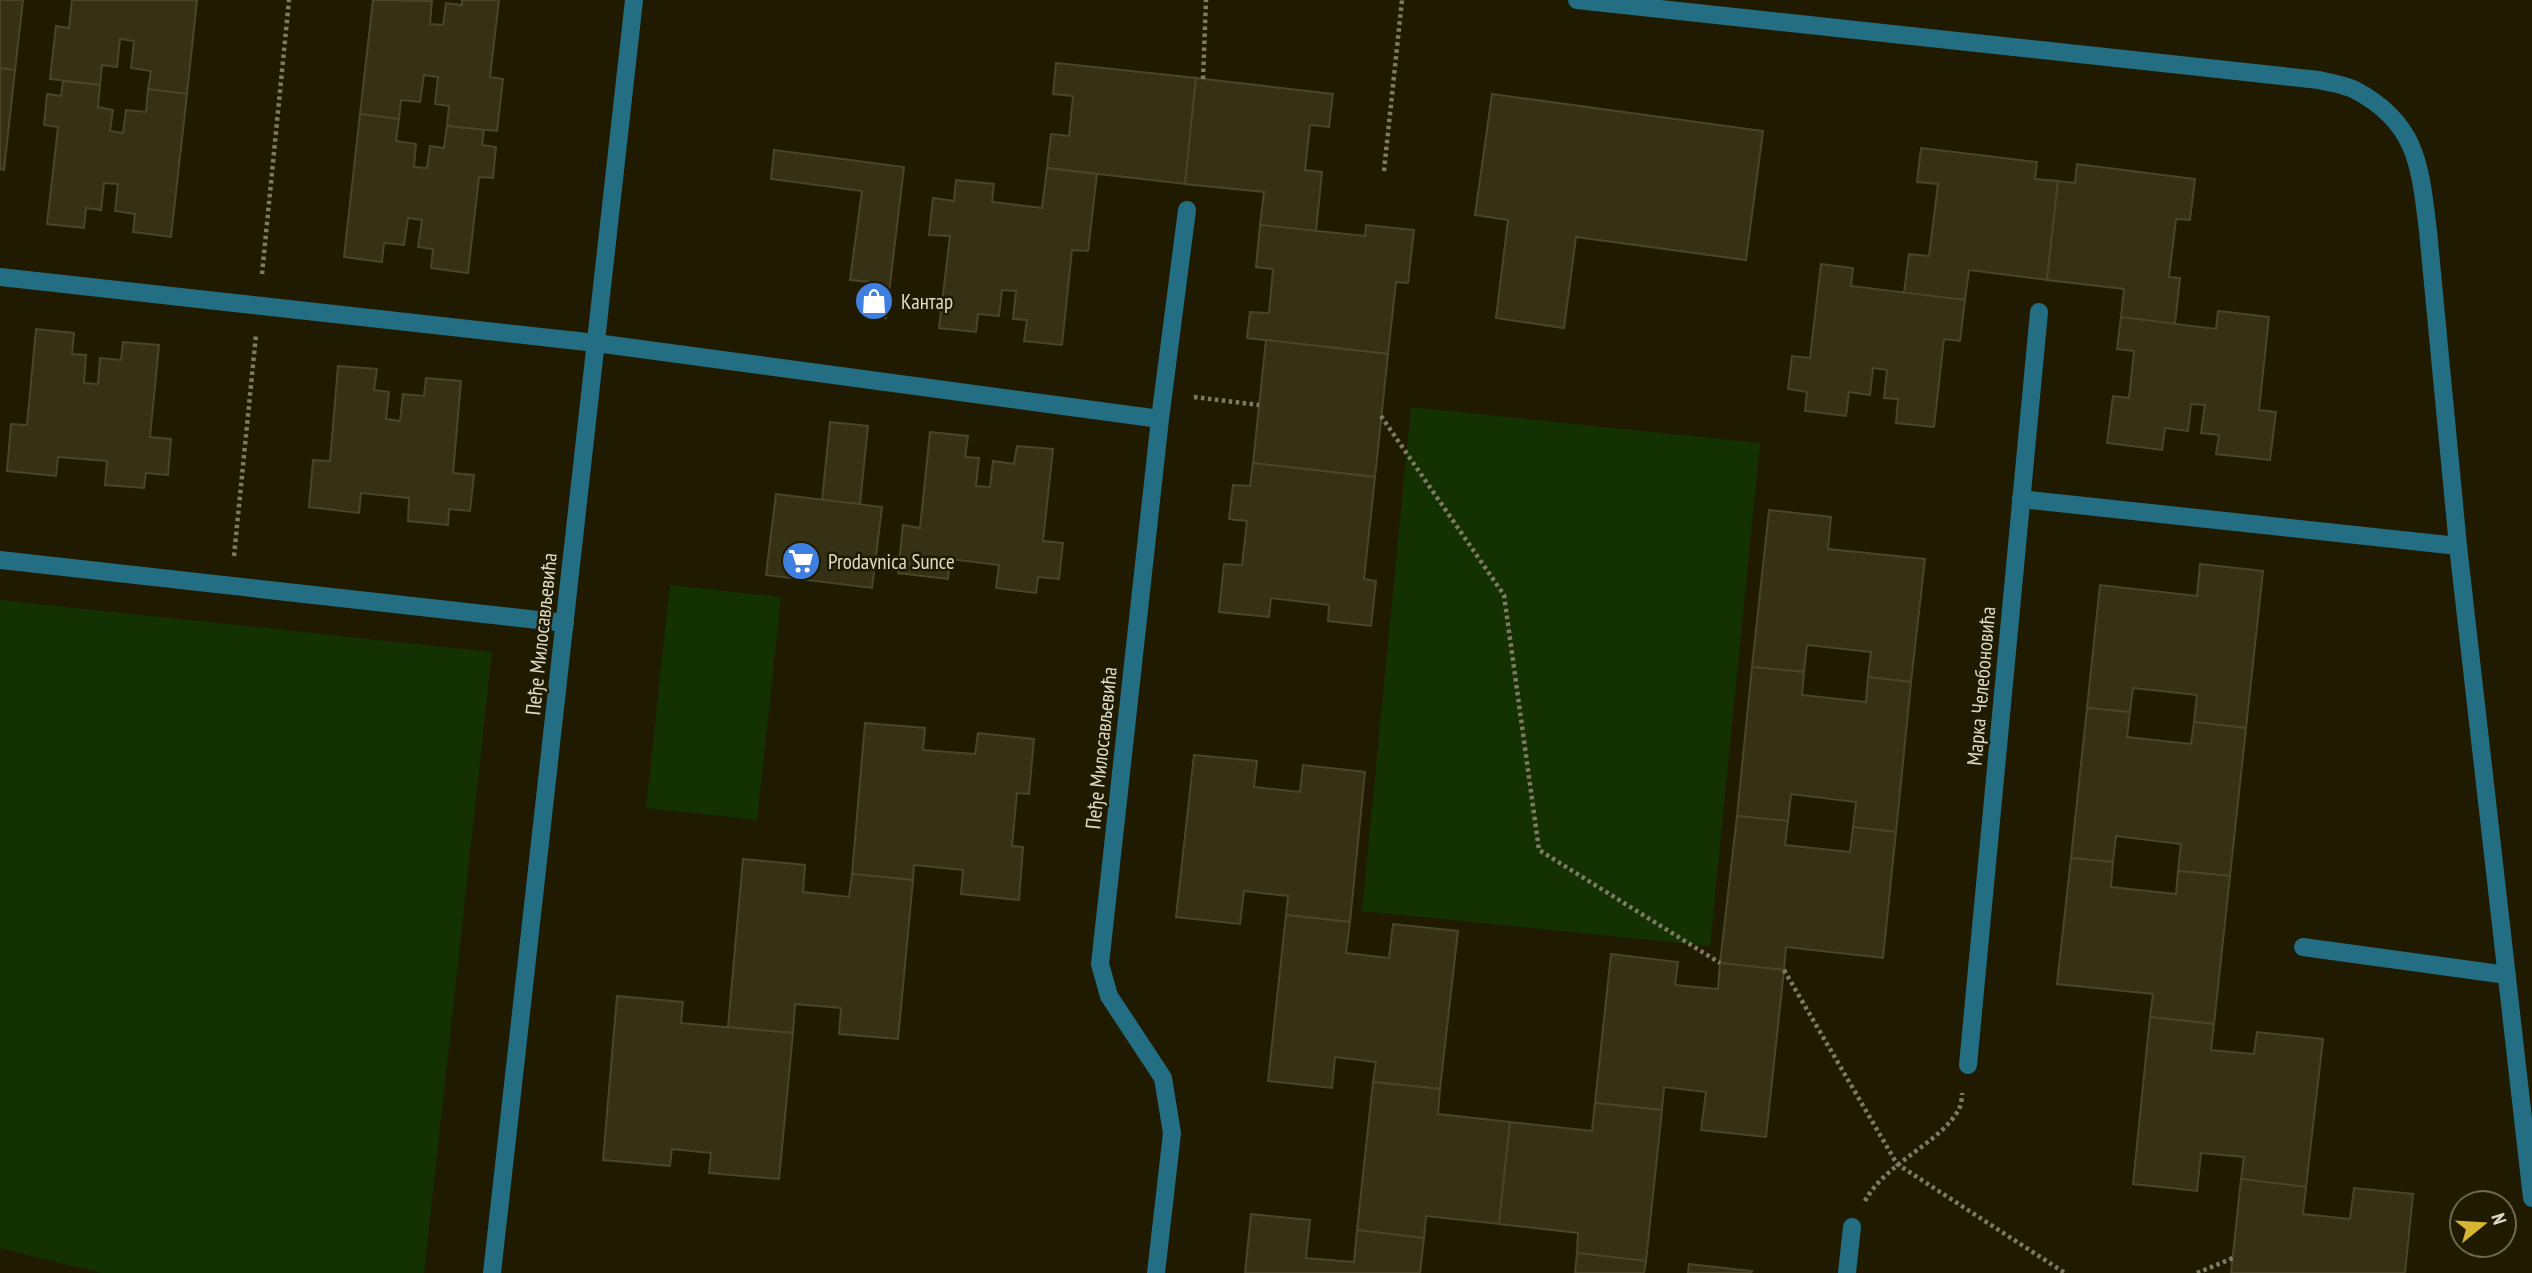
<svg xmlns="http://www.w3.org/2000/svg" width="2532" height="1273" viewBox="0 0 2532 1273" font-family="'PT Sans Narrow',sans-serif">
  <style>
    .green { fill: #133101 }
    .building { fill: #363114; stroke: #4b4528; stroke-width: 2 }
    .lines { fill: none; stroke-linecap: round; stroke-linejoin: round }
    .path { stroke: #7e7a64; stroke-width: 4.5; stroke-dasharray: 3.5 3.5; stroke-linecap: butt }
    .minor { stroke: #236e82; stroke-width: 18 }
    .labels { text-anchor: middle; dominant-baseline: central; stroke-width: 5; stroke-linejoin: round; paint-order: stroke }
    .poi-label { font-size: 21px; fill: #dedbca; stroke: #201b00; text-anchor: start }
    .street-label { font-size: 21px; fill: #dedbca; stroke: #201b00 }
  </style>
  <rect width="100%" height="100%" fill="#201b00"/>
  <!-- green -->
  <g class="green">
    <path d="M1411,407L1760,443L1710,946L1362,911Z"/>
    <path d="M670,585L781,597L757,820L646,808Z"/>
    <path d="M0,600L492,652L424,1273H101L0,1248Z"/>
  </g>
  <!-- building -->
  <g class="building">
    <path d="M0,0H23L15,70L0,68Z"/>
    <path d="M72,0H197L187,94L148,89L151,71L131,68L134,41L120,39L117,67L102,65L100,85L50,79L56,26L69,28Z"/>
    <path d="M373,0L432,1L430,24L443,25L446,3L462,5V0H499L490,77L503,79L497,131L447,126L449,106L435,104L438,77L424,75L420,102L401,100L399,119L360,114Z"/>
    <path d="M1056,63L1196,78L1185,184L1047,168L1051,134L1069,136L1073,96L1053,94Z"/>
    <path d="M0,68L15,70L4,170L0,169Z"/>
    <path d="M1196,78L1333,94L1329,127L1310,125L1305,170L1322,172L1316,231L1260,225L1264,192L1185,184Z"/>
    <path d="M63,81L100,85L98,107L113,110L110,131L123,133L126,110L146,112L148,89L187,94L171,237L133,232L135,214L115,211L118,184L104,183L101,210L86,208L84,228L47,224L58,127L44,125L47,94L61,96Z"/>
    <path d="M1492,94L1763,131L1746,260L1576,237L1564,328L1496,318L1508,220L1475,215Z"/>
    <path d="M360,114L399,119L396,141L416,144L414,167L427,168L430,146L444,148L447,126L484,130L482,145L496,147L493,178L479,177L468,273L431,268L433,249L418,247L422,220L408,218L404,245L384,243L382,262L344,257Z"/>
    <path d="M1921,148L2037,162L2035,179L2058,181L2047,280L1969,270L1965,300L1904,293L1909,254L1929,256L1938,184L1917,182Z"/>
    <path d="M774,150L904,167L886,318L864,315L869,282L850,280L862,191L771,179Z"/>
    <path d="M2077,164L2195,179L2190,220L2176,219L2169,277L2180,278L2175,324L2121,317L2124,289L2047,280L2058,181L2075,183Z"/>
    <path d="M1047,168L1097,174L1088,251L1072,250L1062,345L1024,341L1027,320L1013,319L1016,291L1002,290L999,316L978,314L976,332L939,328L950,236L929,235L933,198L954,201L956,180L994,184L992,202L1042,208Z"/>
    <path d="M1260,225L1365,236L1366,225L1414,230L1408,283L1396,282L1388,354L1247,338L1250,312L1269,313L1273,269L1256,267Z"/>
    <path d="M1821,264L1853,268L1851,286L1965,300L1960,341L1944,339L1934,427L1896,423L1898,399L1884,398L1887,370L1873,368L1870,395L1849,392L1846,416L1805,411L1807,392L1788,389L1792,356L1810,358Z"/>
    <path d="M2218,311L2269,317L2259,410L2276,412L2270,460L2216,454L2219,435L2201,433L2205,405L2191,404L2188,431L2165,428L2162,450L2107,443L2113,396L2129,398L2134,351L2117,349L2121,317L2216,329Z"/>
    <path d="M36,329L74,333L72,354L86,355L84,383L98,384L100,358L121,360L123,342L159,345L150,437L171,439L168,475L146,473L144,488L105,485L107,461L58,457L56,476L7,471L11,424L27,425Z"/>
    <path d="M1266,340L1388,354L1375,477L1253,463Z"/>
    <path d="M338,366L377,369L374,390L389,392L386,419L400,421L403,394L424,396L426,378L461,381L453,473L474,475L470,511L449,509L448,525L408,521L409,498L361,493L359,513L309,507L313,460L330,461Z"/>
    <path d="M830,422L868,426L860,504L822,500Z"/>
    <path d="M930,432L968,436L965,457L979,458L976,486L990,487L993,461L1014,464L1017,446L1053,449L1043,541L1063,543L1059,579L1038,577L1036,593L996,588L999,565L950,559L948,579L898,573L903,525L920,528Z"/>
    <path d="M1253,463L1375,477L1364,579L1376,581L1371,626L1328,621L1329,605L1271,598L1269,617L1219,612L1224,564L1242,565L1247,521L1229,519L1233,485L1250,486Z"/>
    <path d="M776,494L882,507L872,588L766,575Z"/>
    <path d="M1769,510L1831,517L1828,549L1925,559L1911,682L1868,677L1871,652L1807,645L1804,672L1752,667Z"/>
    <path d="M2200,564L2263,571L2246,728L2194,722L2197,695L2133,688L2130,712L2087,708L2100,585L2197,596Z"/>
    <path d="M1752,667L1804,672L1802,695L1866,702L1868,677L1911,682L1896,832L1853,827L1856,802L1791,794L1788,821L1737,816Z"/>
    <path d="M2087,708L2130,712L2127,737L2191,744L2194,722L2246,728L2230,876L2178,871L2181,844L2116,836L2113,862L2071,858Z"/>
    <path d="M865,723L925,728L923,750L975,754L978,733L1034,739L1029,794L1017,793L1012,846L1023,847L1019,900L961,894L963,870L914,865L913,880L852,874Z"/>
    <path d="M1194,755L1257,761L1254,787L1300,792L1303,765L1365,772L1350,922L1286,915L1288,896L1244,891L1240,924L1176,917Z"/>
    <path d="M1737,816L1788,821L1785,845L1850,852L1853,827L1896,832L1883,958L1786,947L1784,970L1720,963Z"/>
    <path d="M2071,858L2113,862L2111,887L2176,894L2178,871L2230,876L2214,1024L2150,1017L2153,994L2057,984Z"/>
    <path d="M743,859L805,865L803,892L849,897L852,874L913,880L898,1039L839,1034L841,1008L795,1004L793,1033L728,1027Z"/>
    <path d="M1286,915L1350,922L1346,953L1389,958L1393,924L1458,931L1440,1089L1373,1082L1376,1062L1335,1057L1332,1088L1268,1081Z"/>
    <path d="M1611,954L1678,962L1675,985L1718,989L1720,963L1784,970L1766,1137L1701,1130L1706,1092L1664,1087L1662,1110L1595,1103Z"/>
    <path d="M617,996L683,1002L681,1023L793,1033L779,1179L709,1173L711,1153L672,1149L670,1166L603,1160Z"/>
    <path d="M2150,1017L2214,1024L2211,1050L2254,1054L2257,1032L2323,1039L2306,1187L2241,1179L2244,1157L2201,1153L2197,1191L2133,1184Z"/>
    <path d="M1373,1082L1440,1089L1438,1114L1510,1122L1499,1224L1426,1216L1424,1238L1357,1230Z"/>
    <path d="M1595,1103L1662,1110L1646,1261L1577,1253L1578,1233L1499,1224L1510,1122L1592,1131Z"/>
    <path d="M2241,1179L2306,1187L2303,1214L2350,1219L2354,1188L2413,1194L2405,1273H2231Z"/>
    <path d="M1251,1214L1310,1220L1306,1258L1354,1262L1357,1230L1424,1238L1420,1273H1245Z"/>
    <path d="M1577,1253L1646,1261L1644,1273H1575Z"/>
    <path d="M1689,1264L1752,1271L1751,1273H1688Z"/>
  </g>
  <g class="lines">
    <!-- path -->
    <g class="path">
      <path d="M1203,79L1206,0"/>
      <path d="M1384,171L1402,0"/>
      <path d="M262,274L289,0"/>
      <path d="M1194,397L1259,405"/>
      <path d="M1381,416L1504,595L1539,850L1720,963"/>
      <path d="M234,556L256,335"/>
      <path d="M1784,970L1897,1164L2065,1273"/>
      <path d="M1865,1201C1886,1162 1941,1143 1959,1109C1961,1105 1962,1098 1962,1093"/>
      <path d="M2197,1273L2233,1258"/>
    </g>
    <!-- minor -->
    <g class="minor">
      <path d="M1577,0L2319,80C2331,83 2345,85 2355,90C2418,123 2420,167 2428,231L2458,546L2532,1198"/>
      <path d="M0,277L596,343L1160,419"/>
      <path d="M2021,499L2458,546"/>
      <path d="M0,560L565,623"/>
      <path d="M2303,947L2507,975"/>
      <path d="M1968,1065L2039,312"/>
      <path d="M492,1273L634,0"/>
      <path d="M1156,1273L1172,1133L1163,1078L1109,996L1100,964L1160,419L1187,210"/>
      <path d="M1847,1273L1852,1227"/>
    </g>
  </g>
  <!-- icons -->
  <defs>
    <symbol id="shop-disc" viewBox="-11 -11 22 22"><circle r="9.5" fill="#3f7fe0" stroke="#201b00"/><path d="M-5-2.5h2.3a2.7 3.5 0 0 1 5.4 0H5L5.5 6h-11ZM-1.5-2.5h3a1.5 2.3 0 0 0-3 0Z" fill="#fff"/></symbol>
    <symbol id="supermarket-disc" viewBox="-11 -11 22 22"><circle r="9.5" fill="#3f7fe0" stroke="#201b00"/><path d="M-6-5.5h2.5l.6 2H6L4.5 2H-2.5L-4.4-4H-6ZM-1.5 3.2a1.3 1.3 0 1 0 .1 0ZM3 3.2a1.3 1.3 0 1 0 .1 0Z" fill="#fff"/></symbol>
  </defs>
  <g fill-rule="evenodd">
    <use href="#shop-disc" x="852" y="279" width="44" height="44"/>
    <use href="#supermarket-disc" x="779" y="539" width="44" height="44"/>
  </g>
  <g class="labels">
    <!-- poi labels -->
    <g class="poi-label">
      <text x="901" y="301">Кантар</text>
      <text x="828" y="561">Prodavnica Sunce</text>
    </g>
    <!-- street labels -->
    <g class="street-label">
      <text transform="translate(541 634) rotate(-84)">Пеђе Милосављевића</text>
      <text transform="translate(1981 686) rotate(-85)">Марка Челебоновића</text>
      <text transform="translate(1101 748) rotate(-84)">Пеђе Милосављевића</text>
    </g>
  </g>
  <!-- north arrow -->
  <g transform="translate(2483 1224) rotate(72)"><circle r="33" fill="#201b00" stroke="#6c6851" stroke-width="2"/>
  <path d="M0-5L12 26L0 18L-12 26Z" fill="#d6b534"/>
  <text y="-10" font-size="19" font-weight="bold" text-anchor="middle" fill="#dedbca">N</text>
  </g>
</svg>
